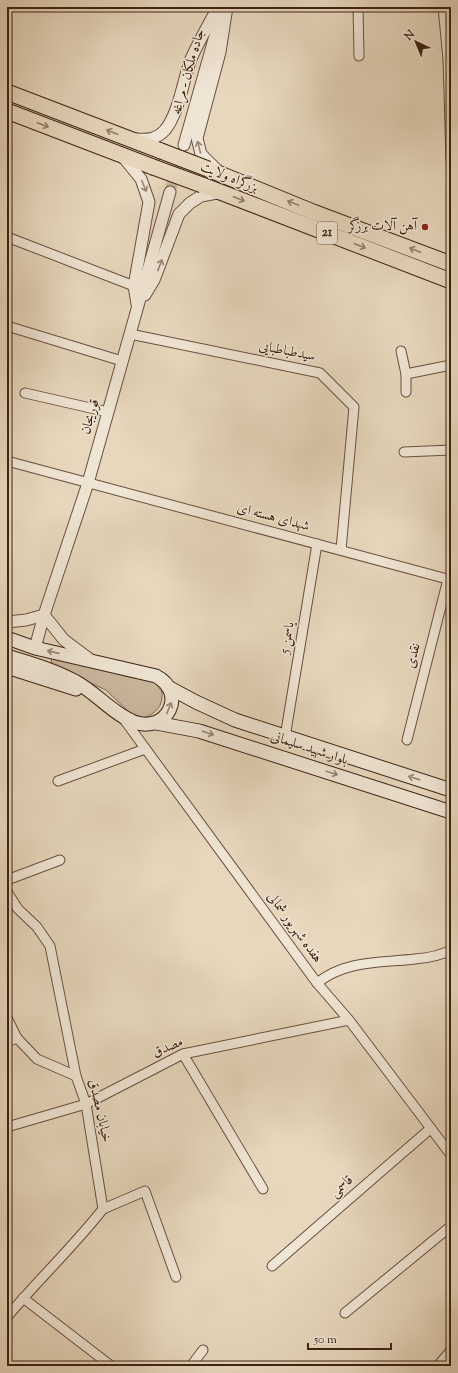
<svg xmlns="http://www.w3.org/2000/svg" width="458" height="1373" viewBox="0 0 458 1373" font-family="'Sorts Mill Goudy',Amiri,serif">
  <style>
    .green { fill: #cab8a0; stroke: #846d5a }
    .lines { fill: none; stroke-linecap: round; stroke-linejoin: round }
    .tertiary-tunnel { stroke: #c5b39b; stroke-width: 11; stroke-dasharray: 11 5.5; stroke-linecap: butt }
    .minor-casing { stroke: #694f3e; stroke-width: 11 }
    .tertiary-casing { stroke: #694f3e; stroke-width: 13 }
    .secondary-casing { stroke: #3f2214; stroke-width: 15 }
    .trunk-casing { stroke: #3f2214; stroke-width: 17 }
    .minor { stroke: #efe5d4; stroke-width: 9 }
    .tertiary { stroke: #efe5d4; stroke-width: 11 }
    .secondary { stroke: #efe5d4; stroke-width: 13 }
    .trunk { stroke: #e7d7bd; stroke-width: 15 }
    .trunk-bridge-casing { stroke: #3f2214; stroke-width: 17; stroke-linecap: butt }
    .trunk-bridge { stroke: #e7d7bd; stroke-width: 15 }
    .oneway { stroke: #937c68 }
    .oneway2 { stroke: #978474 }
    .poi-dot { fill: #8f2418; stroke: #efe5d4; stroke-width: 1.5 }
    .labels { text-anchor: middle; dominant-baseline: central; stroke-width: 3; stroke-linejoin: round; paint-order: stroke }
    .shield { fill: #efe5d4; stroke: #745c4e; stroke-width: 1 }
    .shield-label { font-size: 13px; font-weight: bold; fill: #3f2214 }
    .street-label { font-size: 14px; fill: #3f2214; stroke: #efe5d4 }
    .poi-label { font-size: 14px; fill: #3f2214; stroke: #efe5d4; text-anchor: end }
  </style>
  <rect width="100%" height="100%" fill="#e7d7bd"/>
  <filter id="stains"><feTurbulence type="fractalNoise" baseFrequency=".005" numOctaves="4"/><feColorMatrix values="0 0 0 0 .2 0 0 0 0 .09 0 0 0 0 .02 0 0 0 .5 -.17"/></filter>
  <radialGradient id="worn" r=".72"><stop offset=".6" stop-color="#630" stop-opacity="0"/><stop offset="1" stop-color="#630" stop-opacity=".3"/></radialGradient>
  <!-- green -->
  <path class="green" d="M52,655L129,677L153,680L162,692C163,707 156,713 143,718L129,712L106,690L51,665Z"/>
  <g class="lines">
    <!-- tertiary-tunnel -->
    <path class="tertiary-tunnel" d="M170,192L181,152"/>
    <defs>
      <g id="minor">
        <path d="M358,7L359,56"/>
        <path d="M443,7L448,59L451,159"/>
        <path d="M7,237L134,286"/>
        <path d="M7,326L122,361"/>
        <path d="M130,334L320,373L354,407L341,550"/>
        <path d="M401,351L406,374V392"/>
        <path d="M406,374L451,365"/>
        <path d="M25,393L108,412"/>
        <path d="M404,452L451,450"/>
        <path d="M7,461L451,580"/>
        <path d="M123,718L317,983L349,1020L451,1155"/>
        <path d="M285,737L317,544"/>
        <path d="M407,740L448,579"/>
        <path d="M58,781L145,749"/>
        <path d="M7,880L60,860"/>
        <path d="M7,892L18,909L37,927L50,946L76,1076L86,1104L103,1209C73,1247 38,1280 7,1317"/>
        <path d="M317,983C346,960 380,963 415,959C427,958 440,956 451,950"/>
        <path d="M7,1018L17,1038"/>
        <path d="M7,1042L17,1038L37,1059L76,1076"/>
        <path d="M183,1054L263,1189"/>
        <path d="M7,1127L86,1104L183,1054L349,1020"/>
        <path d="M103,1209L145,1191L176,1277"/>
        <path d="M272,1266L430,1129"/>
        <path d="M23,1298L110,1365"/>
        <path d="M345,1313L451,1226"/>
        <path d="M191,1366L203,1350"/>
      </g>
      <g id="tertiary">
        <path d="M137,139C148,140 157,139 165,130C179,113 183,80 191,59C199,41 209,24 218,7"/>
        <path d="M184,145L220,18"/>
        <path d="M123,157L141,179L149,202L134,286L137,304"/>
        <path d="M217,170L201,154L197,138L220,52L227,7"/>
        <path d="M145,295L154,280L179,214L190,203L201,196L222,192"/>
        <path d="M7,622L26,620L44,615L64,640L92,661"/>
        <path d="M35,648L44,615L88,483L170,192"/>
        <path d="M439,1366L451,1352"/>
      </g>
      <g id="secondary">
        <path d="M7,638L35,648L156,676C188,693 167,734 134,722C113,714 95,692 76,682C55,670 30,663 7,656"/>
        <path d="M7,667L76,689"/>
        <path d="M168,687L196,702L235,720L451,790"/>
        <path d="M156,723L199,731L451,812"/>
      </g>
      <g id="trunk">
        <path d="M7,92L161,151"/>
        <path d="M7,111L153,167"/>
        <path d="M208,169L313,212L451,264"/>
        <path d="M202,185L451,281"/>
      </g>
    </defs>
    <!-- minor casing -->
    <use href="#minor" class="minor-casing"/>
    <!-- tertiary casing -->
    <use href="#tertiary" class="tertiary-casing"/>
    <!-- secondary casing -->
    <use href="#secondary" class="secondary-casing"/>
    <!-- trunk casing -->
    <use href="#trunk" class="trunk-casing"/>
    <!-- minor -->
    <use href="#minor" class="minor"/>
    <!-- tertiary -->
    <use href="#tertiary" class="tertiary"/>
    <!-- secondary -->
    <use href="#secondary" class="secondary"/>
    <!-- trunk -->
    <use href="#trunk" class="trunk"/>
    <defs>
      <g id="trunk-bridge">
        <path d="M161,151L208,169"/>
        <path d="M153,167L202,185"/>
      </g>
    </defs>
    <!-- trunk-bridge casing -->
    <use href="#trunk-bridge" class="trunk-bridge-casing"/>
    <!-- trunk-bridge -->
    <use href="#trunk-bridge" class="trunk-bridge"/>
  </g>
  <!-- one-way arrows -->
  <defs><path id="oneway-shaft" d="M-6 0H5M1.5-3L5.5 0L1.5 3" fill="none" stroke-width="1.6" stroke-linecap="round" stroke-linejoin="round"/></defs>
  <g class="oneway">
    <use href="#oneway-shaft" transform="translate(43 125) rotate(21)"/>
    <use href="#oneway-shaft" transform="translate(112 132) rotate(-159)"/>
    <use href="#oneway-shaft" transform="translate(239 199) rotate(21)"/>
    <use href="#oneway-shaft" transform="translate(293 203) rotate(-158)"/>
    <use href="#oneway-shaft" transform="translate(360 246) rotate(21)"/>
    <use href="#oneway-shaft" transform="translate(415 250) rotate(-159)"/>
  </g>
  <g class="oneway2">
    <use href="#oneway-shaft" transform="translate(199 147) rotate(-104)"/>
    <use href="#oneway-shaft" transform="translate(144 186) rotate(68)"/>
    <use href="#oneway-shaft" transform="translate(160 265) rotate(-69)"/>
    <use href="#oneway-shaft" transform="translate(53 652) rotate(-167)"/>
    <use href="#oneway-shaft" transform="translate(169 708) rotate(-69)"/>
    <use href="#oneway-shaft" transform="translate(208 733) rotate(18)"/>
    <use href="#oneway-shaft" transform="translate(332 773) rotate(18)"/>
    <use href="#oneway-shaft" transform="translate(414 778) rotate(-162)"/>
  </g>
  <!-- markers -->
  <circle class="poi-dot" cx="425" cy="227" r="4"/>
  <g class="labels">
    <!-- shield labels -->
    <rect class="shield" x="317" y="222" width="20" height="22" rx="3"/>
    <g class="shield-label">
      <text x="327" y="233">21</text>
    </g>
    <!-- street labels -->
    <g class="street-label">
      <text transform="translate(189 72) rotate(-74)">جاده ملکان - مراغه</text>
      <text transform="translate(229 178) rotate(22)">بزرگراه ولایت</text>
      <text transform="translate(287 352) rotate(11)">سیدطباطبایی</text>
      <text transform="translate(91 417) rotate(-74)">قوریجان</text>
      <text transform="translate(273 518) rotate(15)">شهدای هسته ای</text>
      <text transform="translate(288 638) rotate(-80)">یاسمن 5</text>
      <text transform="translate(414 656) rotate(-76)">نقدی</text>
      <text transform="translate(309 749) rotate(18)">بلوار شهید سلیمانی</text>
      <text transform="translate(294 928) rotate(54)">هفده شهریور شمالی</text>
      <text transform="translate(168 1048) rotate(-23)">مصدق</text>
      <text transform="translate(99 1111) rotate(77)">خیابان مصدق</text>
      <text transform="translate(342 1187) rotate(-41)">قاسمی</text>
    </g>
    <!-- poi labels -->
    <g class="poi-label">
      <text x="417" y="227">آهن آلات برزگر</text>
    </g>
  </g>
  <!-- margin -->
  <rect width="458" height="1373" fill="none" stroke="#e7d7bd" stroke-width="24"/>
  <rect x="8" y="8" width="442" height="1357" fill="none" stroke="#3f2214" stroke-width="2"/>
  <rect x="12" y="12" width="434" height="1349" fill="none" stroke="#3f2214"/>
  <!-- north arrow -->
  <g transform="translate(416 42) rotate(316)" stroke="#efe5d4" stroke-width="3" paint-order="stroke">
  <path d="M0-3L7 15L0 10L-7 15Z" fill="#3f2214"/>
  <text y="-6" font-size="11" font-weight="bold" text-anchor="middle" fill="#3f2214">N</text>
  </g>
  <!-- scale -->
  <path d="M308 1343v6h83v-6" fill="none" stroke="#3f2214" stroke-width="2"/>
  <text x="314" y="1343" font-size="12" fill="#3f2214" stroke="#efe5d4" stroke-width="3" paint-order="stroke">50 m</text>
  <rect width="100%" height="100%" filter="url(#stains)"/>
  <rect width="100%" height="100%" fill="url(#worn)"/>
</svg>
